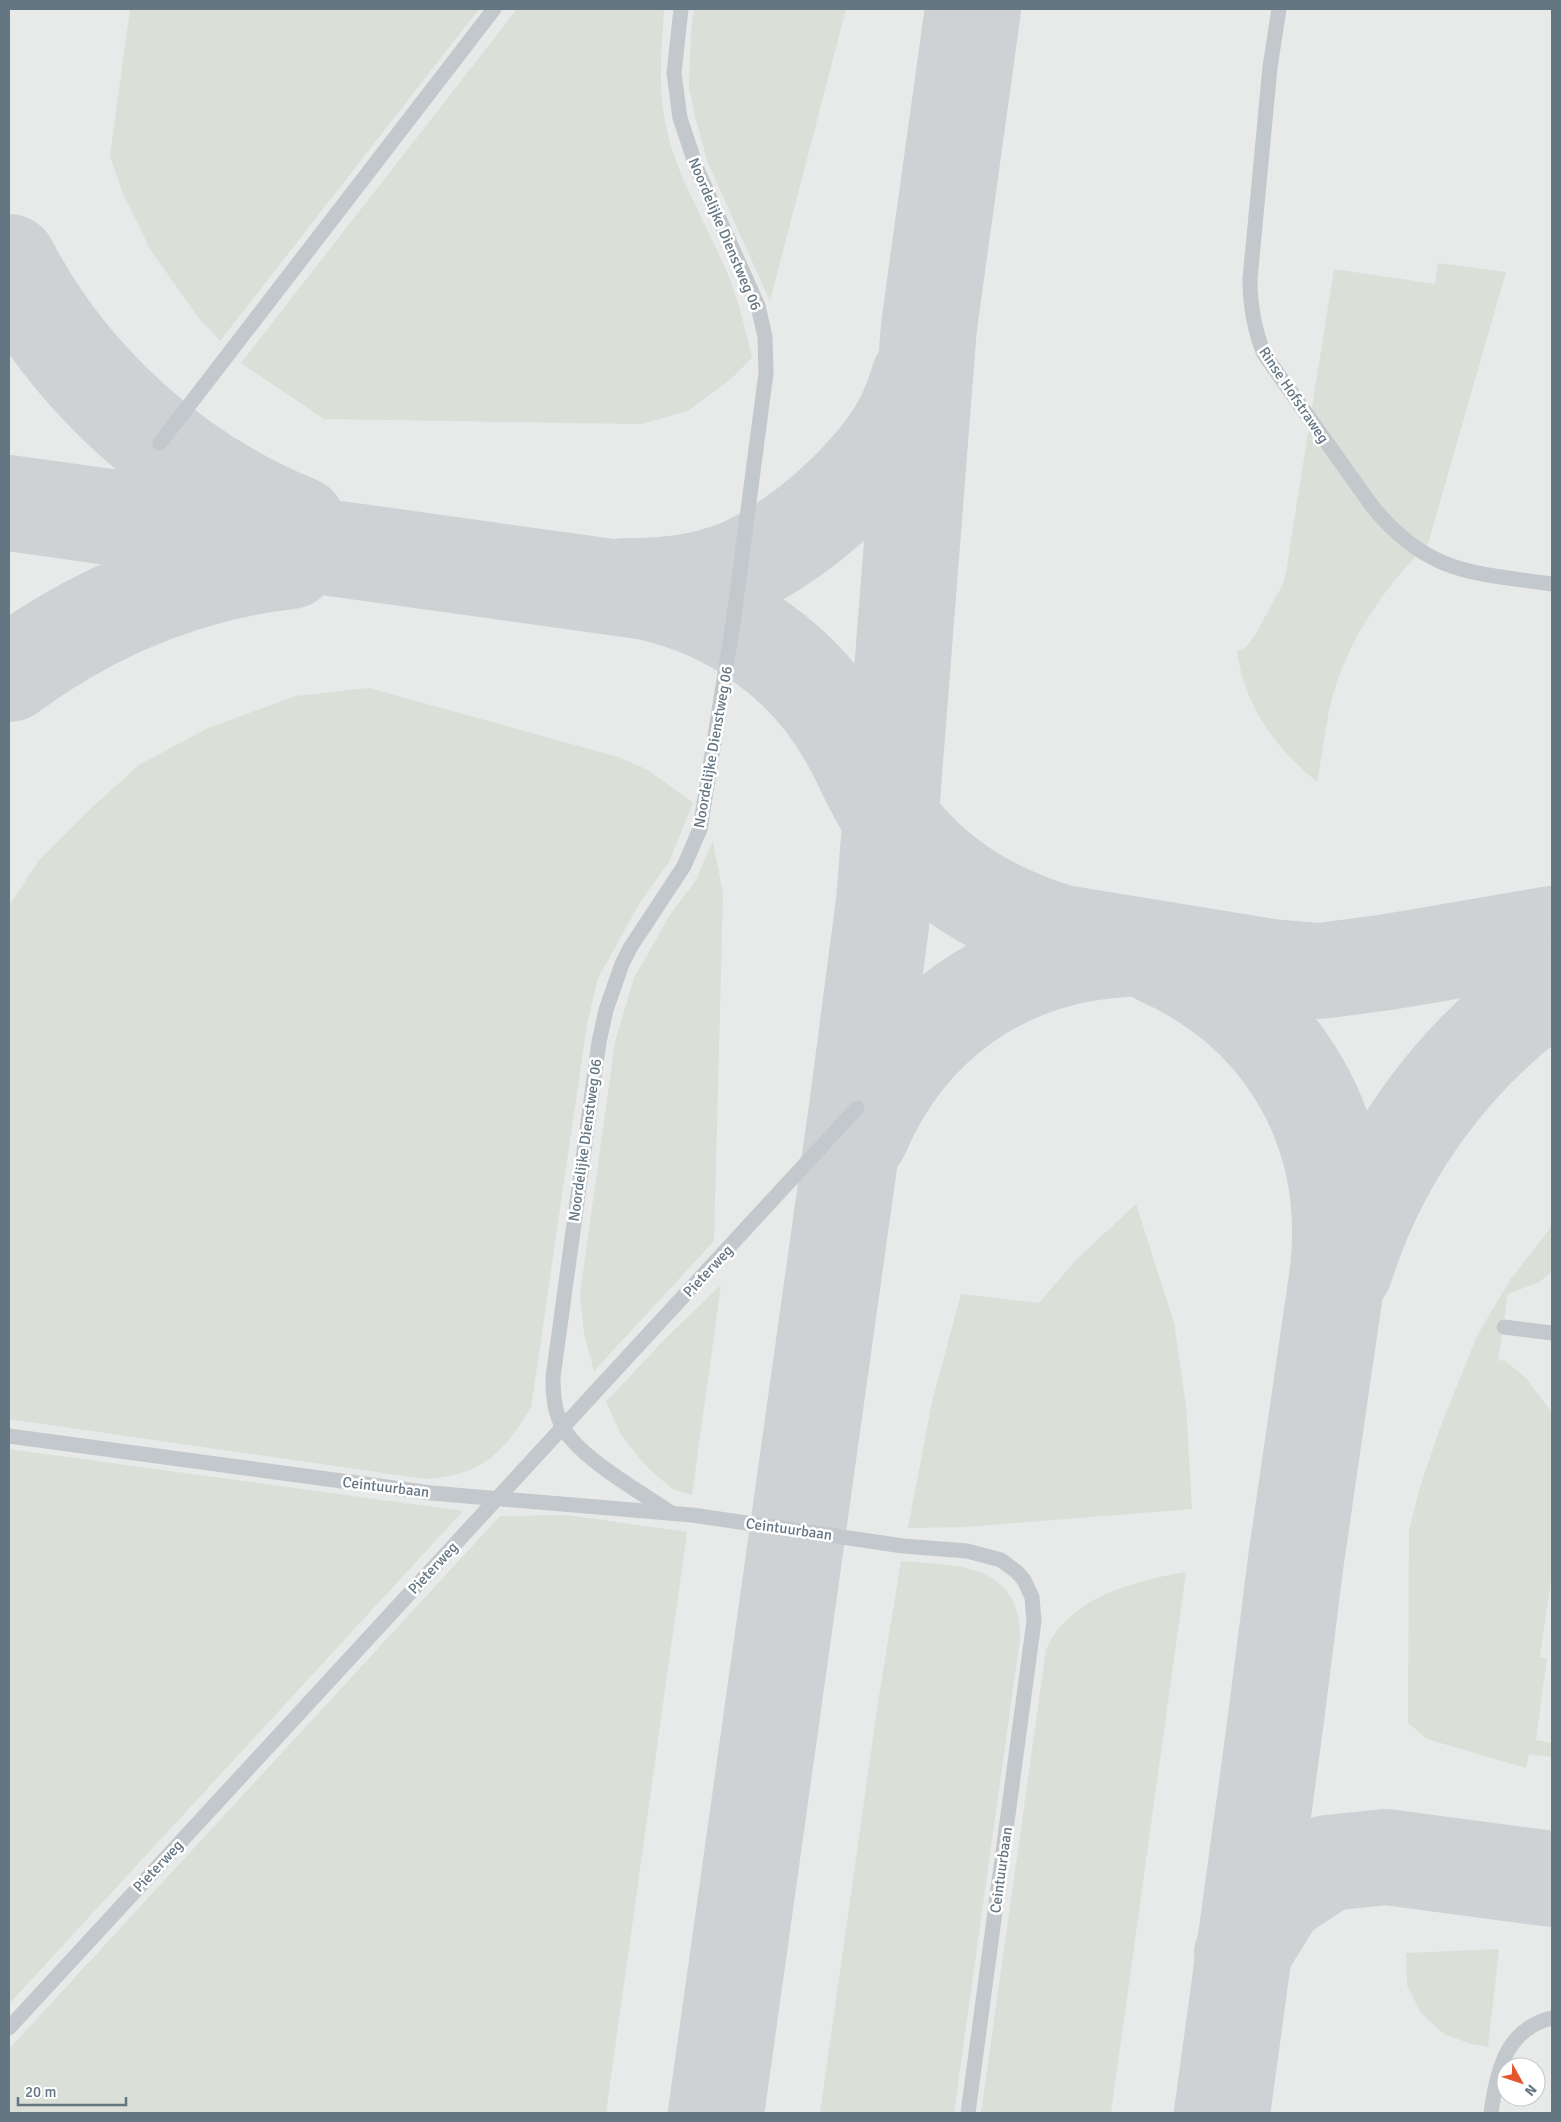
<svg xmlns="http://www.w3.org/2000/svg" width="1561" height="2122" viewBox="0 0 1561 2122" font-family="Signika,sans-serif">
  <style>
    .built { fill: #e8e9e9; fill-rule: evenodd }
    .green { fill: #dadfd7 }
    .lines { fill: none; stroke-linecap: round; stroke-linejoin: round }
    .taxiway { stroke: #ced2d4; stroke-width: 96 }
    .lane { stroke: #c3c8cc; stroke-width: 15 }
    .labels { text-anchor: middle; dominant-baseline: central; stroke-width: 5; stroke-linejoin: round; paint-order: stroke }
    .street-label { font-size: 15px; fill: #657683; stroke: #fff }
  </style>
  <rect width="100%" height="100%" fill="#fafaf8"/>
  <!-- built -->
  <path class="built" d="M9,9H1552V2113H9ZM1506,2067H1536V2097H1506Z"/>
  <!-- green -->
  <g class="green">
    <path d="M130,9H479L220,341L198,317L150,249L123,194L110,156Z"/>
    <path d="M517,9H664C662,44 658,80 664,115C672,170 705,220 726,270C738,298 745,327 752,358L731,379L688,411L641,424L324,419L241,363Z"/>
    <path d="M694,9H846L770,301L708,163L694,113L689,86L691,31Z"/>
    <path d="M1438,263L1506,272L1428,544C1384,587 1347,641 1331,702C1325,728 1322,756 1317,782C1275,747 1245,707 1237,652L1246,647L1254,637L1283,584L1286,572L1334,269L1435,284Z"/>
    <path d="M369,688L618,757L648,770L693,803L669,862L641,901L598,978L587,1024L531,1408C501,1455 483,1475 425,1479L9,1419V906L39,860L88,811L139,765L208,728L296,696Z"/>
    <path d="M713,841L723,894L714,1241L594,1371L584,1334L580,1294L615,1042L634,978L670,915L696,880Z"/>
    <path d="M1136,1204L1174,1323L1186,1405L1192,1509L965,1527L908,1528L932,1402L961,1294L1039,1303L1076,1260Z"/>
    <path d="M1552,1226V1272L1539,1282L1508,1294L1498,1360L1505,1361L1526,1378L1552,1413V1572L1540,1657L1547,1658L1536,1740L1552,1743V1757L1529,1754L1526,1768L1427,1739L1408,1723L1409,1531L1420,1487L1440,1428L1477,1336L1510,1280Z"/>
    <path d="M721,1285L692,1495L672,1489L645,1465L622,1436L606,1402L664,1340Z"/>
    <path d="M9,1449L463,1511L9,2004Z"/>
    <path d="M567,1515L687,1532L606,2113H9V2049L500,1516Z"/>
    <path d="M901,1561C959,1566 1021,1563 1020,1639L954,2113H820L879,1696Z"/>
    <path d="M1186,1572L1111,2113H981L1046,1650C1068,1597 1135,1581 1186,1572Z"/>
    <path d="M1499,1949L1488,2047L1471,2044L1444,2034L1421,2013L1407,1985L1406,1953Z"/>
  </g>
  <g class="lines">
    <!-- taxiway -->
    <g class="taxiway">
      <path d="M9,262C70,379 176,475 298,524"/>
      <path d="M9,503L647,592C731,611 804,661 847,737C863,764 873,794 892,820C935,878 994,913 1062,933L1271,967L1320,971L1388,962L1552,934"/>
      <path d="M625,586C660,587 694,583 727,572C788,552 876,475 904,417C910,405 915,391 919,378"/>
      <path d="M9,674C92,613 187,573 290,561"/>
      <path d="M1159,957C1286,1014 1353,1133 1338,1271L1296,1560L1275,1726L1222,2113"/>
      <path d="M861,1135C908,1024 1004,956 1124,949"/>
      <path d="M1345,1269C1381,1155 1454,1054 1552,986"/>
      <path d="M1242,1954L1278,1896L1328,1863L1386,1857L1552,1879"/>
      <path d="M716,2113L857,1108L884,902L929,326L973,9"/>
    </g>
    <!-- lane -->
    <g class="lane">
      <path d="M1279,9L1270,67L1250,279C1250,306 1254,329 1264,354L1372,506C1427,574 1473,573 1552,584"/>
      <path d="M160,443L494,9"/>
      <path d="M1504,1327L1552,1333"/>
      <path d="M9,1436L431,1493L692,1515L903,1546L967,1551L1001,1560L1017,1572L1024,1580L1032,1597L1034,1621L968,2113"/>
      <path d="M671,1513C641,1492 579,1458 562,1426C554,1411 553,1394 553,1377L599,1042L606,1010L622,964L630,948L684,866L700,829L733,624L766,373L765,337L758,306L697,169L680,118L674,73L681,9"/>
      <path d="M9,2028L857,1108"/>
      <path d="M1491,2113C1497,2072 1505,2029 1552,2018"/>
    </g>
  </g>
  <g class="labels">
    <!-- street labels -->
    <g class="street-label">
      <text transform="translate(725 234) rotate(67)">Noordelijke Dienstweg 06</text>
      <text transform="translate(1294 395) rotate(56)">Rinse Hofstraweg</text>
      <text transform="translate(713 747) rotate(-80)">Noordelijke Dienstweg 06</text>
      <text transform="translate(585 1140) rotate(-82)">Noordelijke Dienstweg 06</text>
      <text transform="translate(708 1271) rotate(-47)">Pieterweg</text>
      <text transform="translate(386 1487) rotate(7)">Ceintuurbaan</text>
      <text transform="translate(789 1529) rotate(8)">Ceintuurbaan</text>
      <text transform="translate(433 1568) rotate(-47)">Pieterweg</text>
      <text transform="translate(158 1866) rotate(-47)">Pieterweg</text>
      <text transform="translate(1001 1870) rotate(-82)">Ceintuurbaan</text>
    </g>
  </g>
  <!-- border -->
  <rect width="1561" height="2122" fill="none" stroke="#657683" stroke-width="20"/>
  <!-- north arrow -->
  <g transform="translate(1521 2082) rotate(130)"><circle r="24" fill="#ffffff" stroke="#c1c8cd"/>
  <path d="M0-4L9 19L0 12L-9 19Z" fill="#e4572e"/>
  <text y="-8" font-size="14" font-weight="bold" text-anchor="middle" fill="#657683">N</text>
  </g>
  <!-- scale -->
  <path d="M18 2097v8h108v-8" fill="none" stroke="#657683" stroke-width="2.5"/>
  <text x="25" y="2097" font-size="15" fill="#657683" stroke="#ffffff" stroke-width="4" paint-order="stroke">20 m</text>
</svg>
